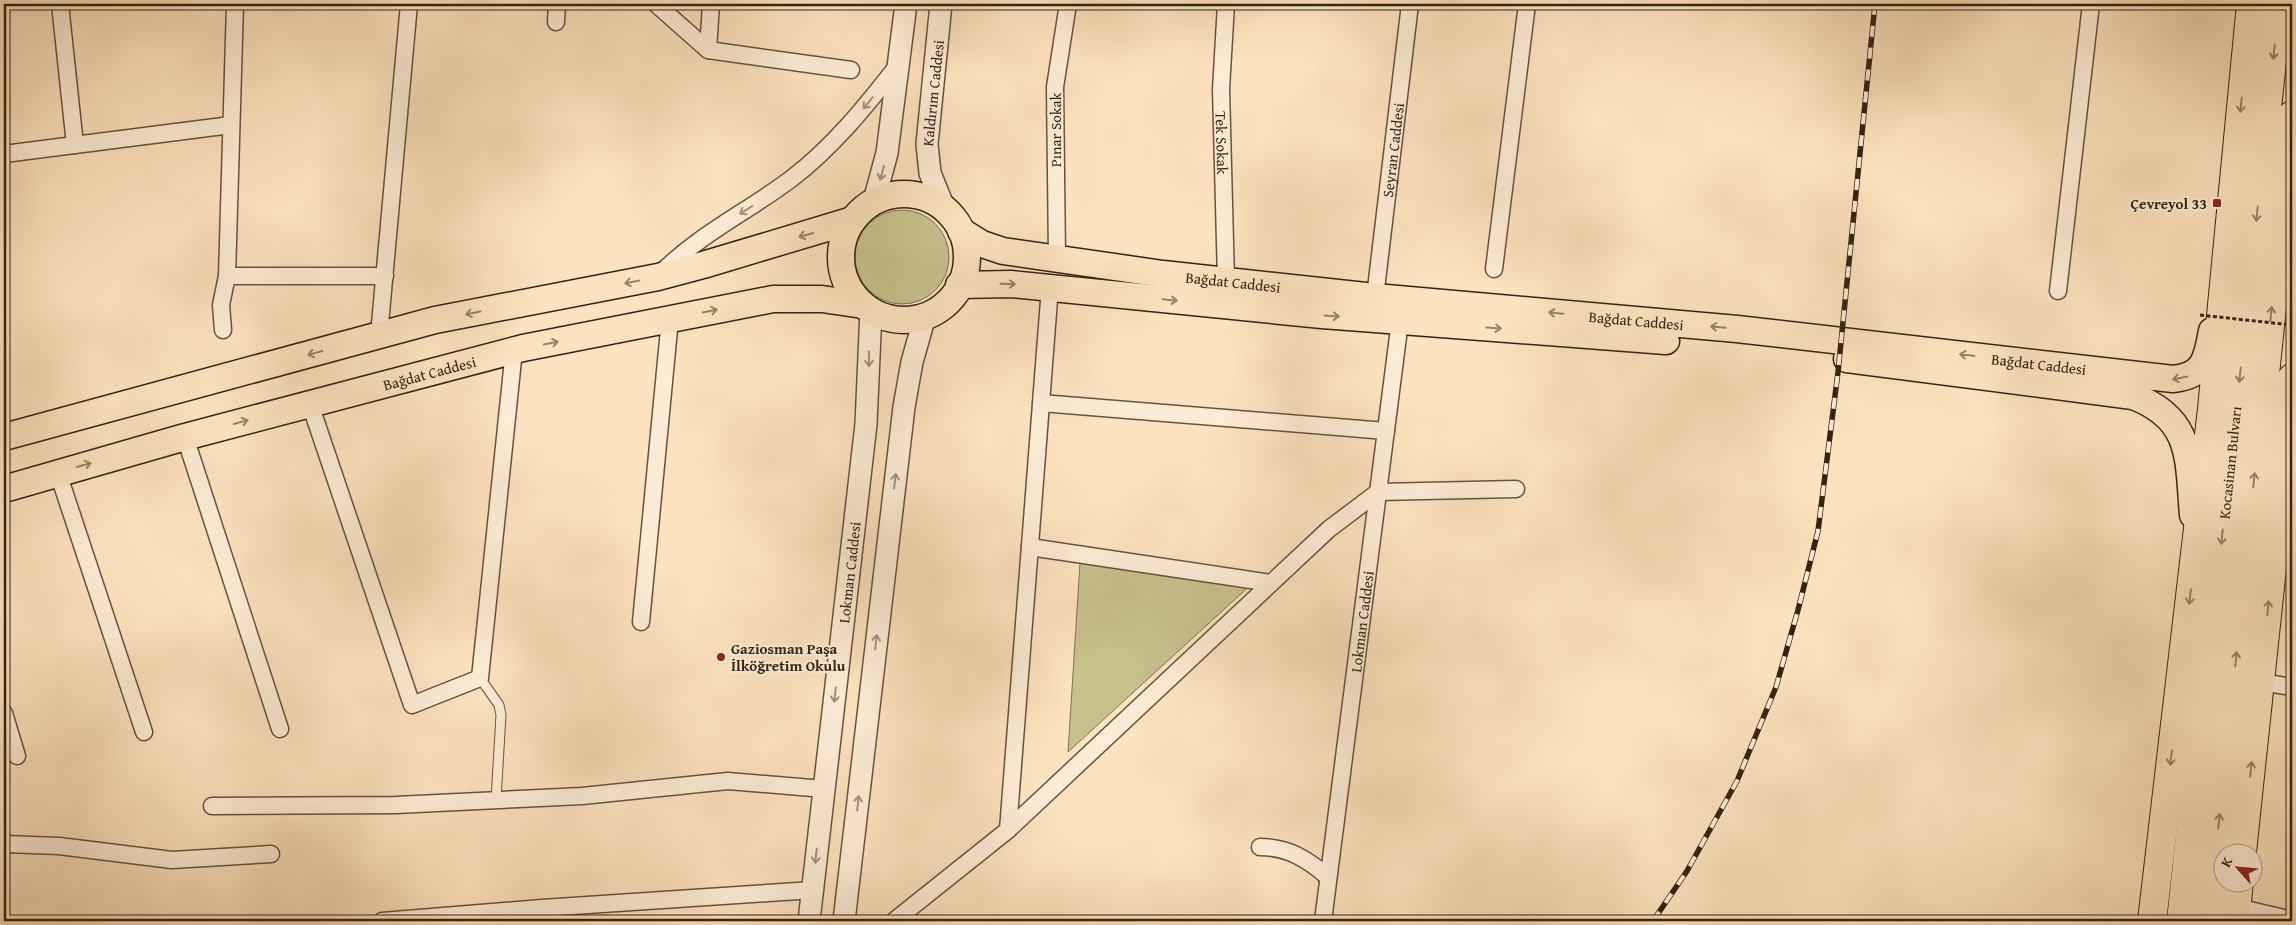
<svg xmlns="http://www.w3.org/2000/svg" width="2296" height="925" viewBox="0 0 2296 925" font-family="'Gentium Book Plus',serif">
  <style>
    .green { fill: #c7c18c; stroke: #7e724f }
    .lines { fill: none; stroke-linecap: round; stroke-linejoin: round }
    .service-casing { stroke: #66533d; stroke-width: 11 }
    .minor-casing { stroke: #66533d; stroke-width: 19 }
    .tertiary-casing { stroke: #66533d; stroke-width: 24 }
    .primary-casing { stroke: #342312; stroke-width: 29 }
    .trunk-casing { stroke: #342312; stroke-width: 30 }
    .service { stroke: #fdecd5; stroke-width: 9 }
    .minor { stroke: #fdecd5; stroke-width: 16 }
    .tertiary { stroke: #fdecd5; stroke-width: 21 }
    .primary { stroke: #fce2be; stroke-width: 26 }
    .trunk { stroke: #fce2be; stroke-width: 28 }
    .rail-casing { stroke: #342312; stroke-width: 5.5 }
    .rail { stroke: #fdecd5; stroke-width: 4; stroke-dasharray: 11; stroke-linecap: butt }
    .path-bridge { stroke: #342312; stroke-width: 3; stroke-dasharray: 4 2.5; stroke-linecap: butt }
    .oneway { stroke: #988268 }
    .oneway2 { stroke: #a3927d }
    .poi-dot { fill: #8f2418; stroke: #fdecd5; stroke-width: 2 }
    .labels { text-anchor: middle; dominant-baseline: central; stroke-width: 4.5; stroke-linejoin: round; paint-order: stroke }
    .street-label { font-size: 15px; fill: #342312; stroke: #fdecd5 }
    .poi-label { font-size: 15px; font-weight: bold; fill: #342312; stroke: #fdecd5; text-anchor: end }
  </style>
  <rect width="100%" height="100%" fill="#fce2be"/>
  <filter id="stains"><feTurbulence type="fractalNoise" baseFrequency=".004" numOctaves="4"/><feColorMatrix values="0 0 0 0 .2 0 0 0 0 .09 0 0 0 0 .02 0 0 0 .5 -.17"/></filter>
  <radialGradient id="worn" r=".72"><stop offset=".6" stop-color="#630" stop-opacity="0"/><stop offset="1" stop-color="#630" stop-opacity=".3"/></radialGradient>
  <!-- green -->
  <g class="green">
    <circle cx="902" cy="257" r="47"/>
    <path d="M1080,563L1255,581L1068,752Z"/>
  </g>
  <g class="lines">
    <defs>
      <path id="service" d="M480,678L499,705L501,715L496,800"/>
      <g id="minor">
        <path d="M60,4L75,145"/>
        <path d="M235,4L227,276H385"/>
        <path d="M656,4L708,50"/>
        <path d="M711,4L708,50L851,70"/>
        <path id="s1" d="M1226,4L1221,89L1226,281"/>
        <path d="M556,22L557,4"/>
        <path d="M4,154L231,125"/>
        <path d="M1057,258L1055,87L1068,4"/>
        <path d="M1494,269L1527,4"/>
        <path d="M659,275C698,235 747,212 791,179C833,147 866,106 898,65"/>
        <path d="M2058,291L2091,4"/>
        <path id="s2" d="M1375,297L1410,4"/>
        <path d="M223,330L221,305L227,276"/>
        <path d="M379,335L409,4"/>
        <path d="M1041,403L1386,431"/>
        <path d="M310,404L412,705L480,678L514,350"/>
        <path d="M185,437L280,729"/>
        <path d="M58,473L144,732"/>
        <path d="M1030,547L1271,583"/>
        <path d="M641,622L670,319"/>
        <path d="M2260,682L2292,687"/>
        <path d="M4,713L17,756"/>
        <path d="M212,806L396,805L582,796L728,781L824,789"/>
        <path d="M1008,830L1050,287"/>
        <path d="M4,844L59,846L172,860L271,854"/>
        <path d="M1260,847C1288,847 1307,859 1328,877"/>
        <path d="M2237,907L2292,920"/>
        <path d="M382,921L542,908L813,890"/>
        <path d="M894,921L1008,830L1329,529L1378,492L1516,489"/>
        <path id="s3" d="M1323,921L1400,321"/>
      </g>
      <g id="tertiary">
        <path d="M941,4L927,144L930,173L944,208"/>
        <path d="M874,201L887,153L906,4"/>
        <path id="s4" d="M809,921L866,424L871,311"/>
        <path d="M844,921L904,407L912,362L925,316"/>
      </g>
      <g id="primary">
        <circle cx="904" cy="257" r="63"/>
        <path id="s5" d="M961,231L982,244L1003,251L1163,274L1375,297L1737,329L2173,379C2205,376 2207,358 2212,331"/>
        <path d="M959,285L1011,284L1322,315L1666,341"/>
        <path d="M1847,359L2133,396C2194,419 2188,460 2193,515"/>
        <path d="M4,437L435,320L658,277L703,265L853,220"/>
        <path id="s6" d="M4,489L185,437L523,348L773,299H822L863,305"/>
      </g>
      <g id="trunk">
        <path d="M2242,852L2292,378"/>
        <path d="M2152,921L2212,409L2251,4"/>
        <path id="s7" d="M2181,921L2278,4"/>
        <path d="M2208,921L2292,115"/>
        <path d="M2235,921L2239,882"/>
      </g>
    </defs>
    <!-- service casing -->
    <use href="#service" class="service-casing"/>
    <!-- minor casing -->
    <use href="#minor" class="minor-casing"/>
    <!-- tertiary casing -->
    <use href="#tertiary" class="tertiary-casing"/>
    <!-- primary casing -->
    <use href="#primary" class="primary-casing"/>
    <!-- trunk casing -->
    <use href="#trunk" class="trunk-casing"/>
    <!-- service -->
    <use href="#service" class="service"/>
    <!-- minor -->
    <use href="#minor" class="minor"/>
    <!-- tertiary -->
    <use href="#tertiary" class="tertiary"/>
    <!-- primary -->
    <use href="#primary" class="primary"/>
    <!-- trunk -->
    <use href="#trunk" class="trunk"/>
    <defs>
      <path id="rail" d="M1653,921L1687,871L1737,781L1776,687L1798,610L1818,531L1838,372L1875,4"/>
    </defs>
    <!-- rail casing -->
    <use href="#rail" class="rail-casing"/>
    <!-- rail -->
    <use href="#rail" class="rail"/>
    <!-- path-bridge -->
    <path class="path-bridge" d="M2200,315L2292,325"/>
  </g>
  <!-- one-way arrows -->
  <defs><path id="oneway-shaft" d="M-6 0H5M1.5-3L5.5 0L1.5 3" fill="none" stroke-width="1.6" stroke-linecap="round" stroke-linejoin="round" transform="scale(1.25)"/></defs>
  <g class="oneway">
    <use href="#oneway-shaft" transform="translate(2274 52) rotate(96)"/>
    <use href="#oneway-shaft" transform="translate(2241 105) rotate(96)"/>
    <use href="#oneway-shaft" transform="translate(2257 214) rotate(96)"/>
    <use href="#oneway-shaft" transform="translate(806 235) rotate(164)"/>
    <use href="#oneway-shaft" transform="translate(632 282) rotate(169)"/>
    <use href="#oneway-shaft" transform="translate(1008 284) rotate(2)"/>
    <use href="#oneway-shaft" transform="translate(1170 300) rotate(6)"/>
    <use href="#oneway-shaft" transform="translate(710 311) rotate(-11)"/>
    <use href="#oneway-shaft" transform="translate(473 313) rotate(169)"/>
    <use href="#oneway-shaft" transform="translate(1556 313) rotate(-175)"/>
    <use href="#oneway-shaft" transform="translate(2271 314) rotate(-84)"/>
    <use href="#oneway-shaft" transform="translate(1332 316) rotate(4)"/>
    <use href="#oneway-shaft" transform="translate(1718 327) rotate(-175)"/>
    <use href="#oneway-shaft" transform="translate(1494 328) rotate(4)"/>
    <use href="#oneway-shaft" transform="translate(551 343) rotate(-11)"/>
    <use href="#oneway-shaft" transform="translate(315 353) rotate(165)"/>
    <use href="#oneway-shaft" transform="translate(1967 355) rotate(-173)"/>
    <use href="#oneway-shaft" transform="translate(2240 375) rotate(96)"/>
    <use href="#oneway-shaft" transform="translate(2180 378) rotate(169)"/>
    <use href="#oneway-shaft" transform="translate(241 422) rotate(-15)"/>
    <use href="#oneway-shaft" transform="translate(84 465) rotate(-16)"/>
    <use href="#oneway-shaft" transform="translate(2254 480) rotate(-84)"/>
    <use href="#oneway-shaft" transform="translate(2222 537) rotate(96)"/>
    <use href="#oneway-shaft" transform="translate(2190 597) rotate(97)"/>
    <use href="#oneway-shaft" transform="translate(2268 608) rotate(-84)"/>
    <use href="#oneway-shaft" transform="translate(2236 659) rotate(-84)"/>
    <use href="#oneway-shaft" transform="translate(2171 758) rotate(97)"/>
    <use href="#oneway-shaft" transform="translate(2251 769) rotate(-84)"/>
    <use href="#oneway-shaft" transform="translate(2219 821) rotate(-84)"/>
  </g>
  <g class="oneway2">
    <use href="#oneway-shaft" transform="translate(868 103) rotate(129)"/>
    <use href="#oneway-shaft" transform="translate(882 173) rotate(105)"/>
    <use href="#oneway-shaft" transform="translate(746 210) rotate(148)"/>
    <use href="#oneway-shaft" transform="translate(869 359) rotate(90)"/>
    <use href="#oneway-shaft" transform="translate(895 481) rotate(-83)"/>
    <use href="#oneway-shaft" transform="translate(876 642) rotate(-84)"/>
    <use href="#oneway-shaft" transform="translate(835 695) rotate(96)"/>
    <use href="#oneway-shaft" transform="translate(858 803) rotate(-84)"/>
    <use href="#oneway-shaft" transform="translate(816 856) rotate(96)"/>
  </g>
  <!-- markers -->
  <g class="poi-dot">
    <rect x="2212" y="198" width="10" height="10" rx="2.5"/>
    <circle cx="721" cy="657" r="5"/>
  </g>
  <g class="labels">
    <!-- street labels -->
    <g class="street-label">
      <text transform="translate(933 93) rotate(-84)">Kaldırım Caddesi</text>
      <text transform="translate(1055 130) rotate(-90)">Pınar Sokak</text>
      <text stroke="none"><textPath href="#s1" startOffset="139">Tek Sokak</textPath></text>
      <text stroke="none"><textPath href="#s2" startOffset="148">Seyran Caddesi</textPath></text>
      <text stroke="none"><textPath href="#s5" startOffset="279">Bağdat Caddesi</textPath></text>
      <text stroke="none"><textPath href="#s5" startOffset="684">Bağdat Caddesi</textPath></text>
      <text stroke="none"><textPath href="#s5" startOffset="1089">Bağdat Caddesi</textPath></text>
      <text stroke="none"><textPath href="#s6" startOffset="441">Bağdat Caddesi</textPath></text>
      <text stroke="none"><textPath href="#s7" startOffset="461">Kocasinan Bulvarı</textPath></text>
      <text stroke="none"><textPath href="#s4" startOffset="351">Lokman Caddesi</textPath></text>
      <text stroke="none"><textPath href="#s3" startOffset="302">Lokman Caddesi</textPath></text>
    </g>
    <!-- poi labels -->
    <g class="poi-label">
      <text x="2207" y="203">Çevreyol 33</text>
      <text x="731" y="648" text-anchor="start">Gaziosman Paşa<tspan x="731" dy="17">İlköğretim Okulu</tspan></text>
    </g>
  </g>
  <!-- margin -->
  <rect width="2296" height="925" fill="none" stroke="#fce2be" stroke-width="20"/>
  <rect x="5" y="5" width="2286" height="915" fill="none" stroke="#342312" stroke-width="2.5"/>
  <rect x="10" y="10" width="2276" height="905" fill="none" stroke="#342312"/>
  <!-- north arrow -->
  <g transform="translate(2238 868) rotate(297)"><circle r="24" fill="#fdecd5" stroke="#ad9c87"/>
  <path d="M0-4L9 19L0 12L-9 19Z" fill="#8f2418"/>
  <text y="-8" font-size="14" font-weight="bold" text-anchor="middle" fill="#342312">K</text>
  </g>
  <rect width="100%" height="100%" filter="url(#stains)"/>
  <rect width="100%" height="100%" fill="url(#worn)"/>
</svg>
